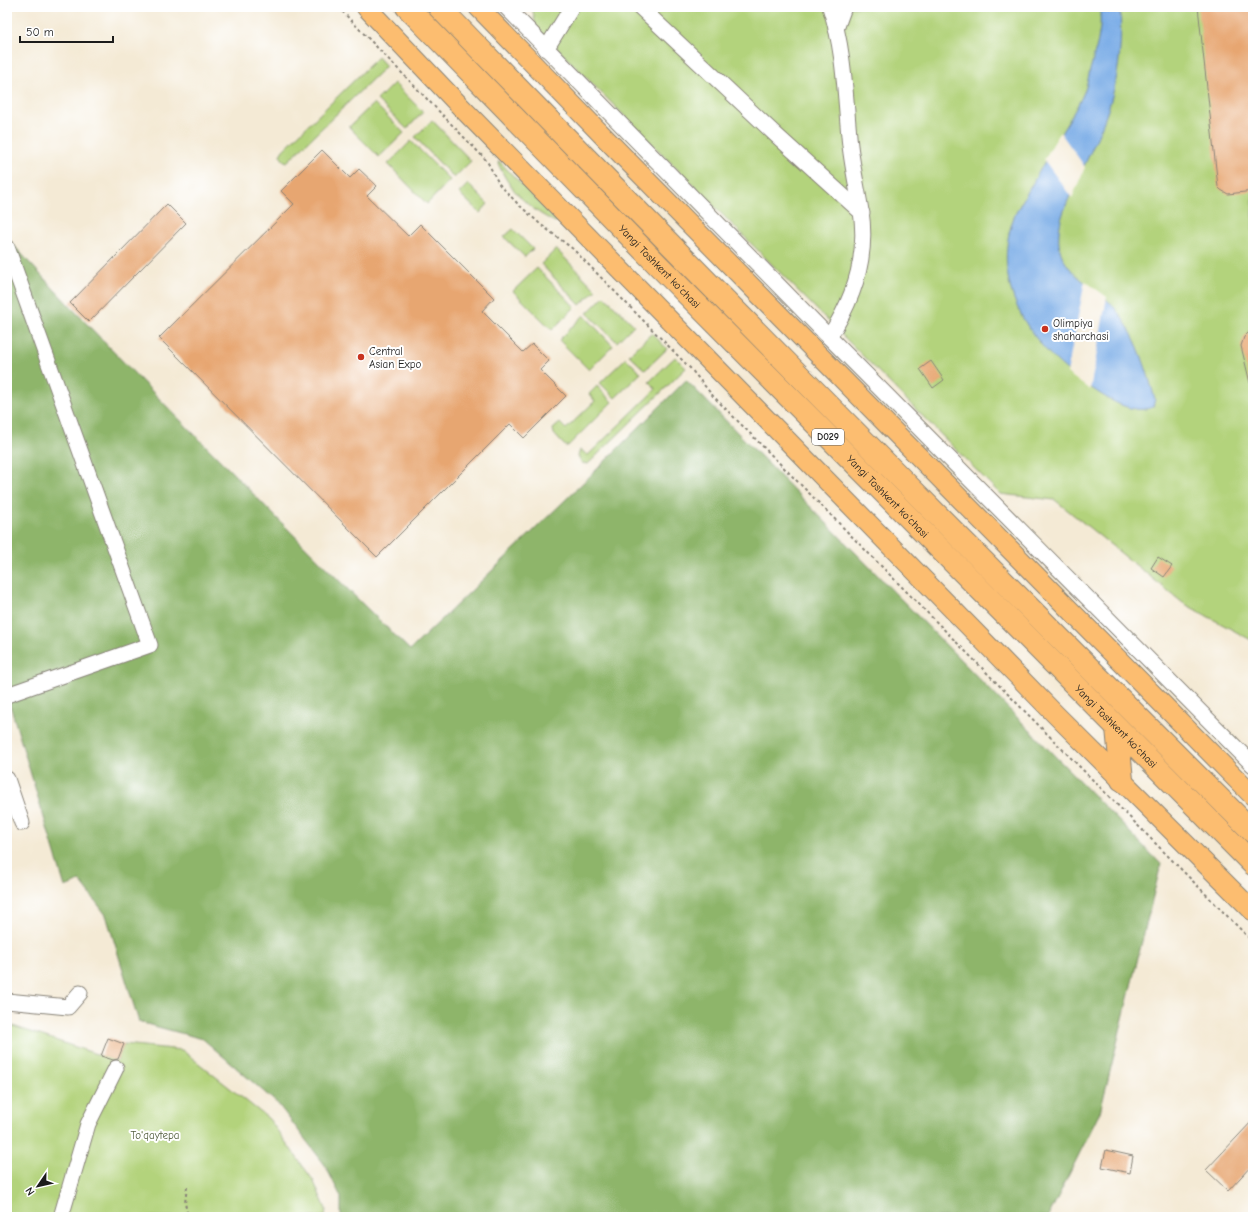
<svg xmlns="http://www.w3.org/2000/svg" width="1260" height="1224" viewBox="0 0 1260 1224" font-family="'Comic Neue',sans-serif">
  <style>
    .green { fill: #b3d37b; stroke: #68784c }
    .forest { fill: #8eb56b; stroke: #556844 }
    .water { fill: #7cade7; stroke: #4c6482 }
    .pier { fill: #f4ead5 }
    .building { fill: #e7a671 }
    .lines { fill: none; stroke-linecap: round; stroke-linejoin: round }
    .minor-casing { stroke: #888378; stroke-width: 17 }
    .major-casing { stroke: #888378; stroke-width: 21 }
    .highway-casing { stroke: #888378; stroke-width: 24 }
    .path { stroke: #888378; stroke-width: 2; stroke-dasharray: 3 3; stroke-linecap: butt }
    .minor { stroke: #fff; stroke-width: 15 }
    .major { stroke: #fcbd6f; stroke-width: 19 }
    .highway { stroke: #fcbd6f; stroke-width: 22 }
    .poi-dot { fill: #c8321e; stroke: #fff; stroke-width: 1.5 }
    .labels { text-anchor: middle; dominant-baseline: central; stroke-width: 4; stroke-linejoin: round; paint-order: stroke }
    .shield { fill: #fff; stroke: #606060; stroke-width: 1 }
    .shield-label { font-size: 10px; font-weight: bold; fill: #1c1c1c }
    .street-label { font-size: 11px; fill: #1c1c1c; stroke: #fff }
    .poi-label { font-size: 11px; fill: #1c1c1c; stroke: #fff; text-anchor: start }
    .park-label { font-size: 11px; fill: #515c3d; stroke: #fff }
  </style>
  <rect width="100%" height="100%" fill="#fff"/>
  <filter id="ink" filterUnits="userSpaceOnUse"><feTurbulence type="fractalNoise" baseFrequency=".025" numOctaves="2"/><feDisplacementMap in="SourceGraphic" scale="8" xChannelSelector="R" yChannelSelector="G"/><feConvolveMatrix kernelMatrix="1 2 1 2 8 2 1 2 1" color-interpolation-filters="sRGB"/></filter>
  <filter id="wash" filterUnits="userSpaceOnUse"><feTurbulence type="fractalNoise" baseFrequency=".012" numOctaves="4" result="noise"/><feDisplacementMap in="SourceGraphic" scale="16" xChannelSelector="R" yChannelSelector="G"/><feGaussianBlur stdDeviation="0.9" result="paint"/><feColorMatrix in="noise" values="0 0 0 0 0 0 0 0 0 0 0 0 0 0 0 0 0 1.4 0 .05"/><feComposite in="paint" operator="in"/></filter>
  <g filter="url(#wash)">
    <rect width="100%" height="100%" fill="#f4ead5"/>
    <!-- green -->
    <g class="green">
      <path d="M532,7H1253V641L1183,603L1055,500L1000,494L536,27Z"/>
      <path d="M378,57L386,66L287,162L283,160L280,155L283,150Z"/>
      <path d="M394,83L423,112L407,129L377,100Z"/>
      <path d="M374,103L404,133L379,157L349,127Z"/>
      <path d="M432,120L471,161L454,178L415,137Z"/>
      <path d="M411,141L450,180L427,204L388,164Z"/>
      <path d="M499,161L557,221L555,222C529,209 509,190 498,163Z"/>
      <path d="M468,184L488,204L480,213L459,193Z"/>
      <path d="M513,229L533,249L525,257L504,237Z"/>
      <path d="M556,249L596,290L580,305L541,264Z"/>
      <path d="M537,268L575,307L552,330L513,291Z"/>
      <path d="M604,296L634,325L617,342L587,313Z"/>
      <path d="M584,315L613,346L589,370L559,340Z"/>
      <path d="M652,333L667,349L645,370L629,355Z"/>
      <path d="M675,357L686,368L588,464L582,463L578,456L580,450L588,455L656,389L649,382Z"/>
      <path d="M626,358L641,373L615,398L600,383Z"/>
      <path d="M597,386L612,402L568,446H565L554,434L553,429L560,423L566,429L595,401L589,394Z"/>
      <path d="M7,1024L117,1061L124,1044L182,1050L269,1119L313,1180L326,1209L325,1217H7Z"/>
    </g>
    <!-- forest -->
    <path class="forest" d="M7,238C75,313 145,385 216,456C280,521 344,587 410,650L590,476L686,380L1161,864L1100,1112L1048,1217H341V1197L325,1165L278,1104L203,1039L139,1022L106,915L80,881L65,887L7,695Z"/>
    <!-- water -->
    <path class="water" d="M1100,7H1120C1122,38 1120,70 1111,100C1104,126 1089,155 1077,181C1068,201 1057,220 1059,244C1062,271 1088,283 1107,300C1112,304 1118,312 1122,318C1139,342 1147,371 1155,399L1153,407C1131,417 1100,394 1083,382C1029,345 989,283 1014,217C1018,207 1025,197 1030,188C1041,168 1052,149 1063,130C1071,117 1079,104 1085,90C1088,82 1089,72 1092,63C1094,54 1098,44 1099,34C1101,25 1100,16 1100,7Z"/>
    <!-- pier -->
    <g class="pier">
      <path d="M1060,132L1085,167L1072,198L1044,160Z"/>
      <path d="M1085,281L1107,297L1090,390L1067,373Z"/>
    </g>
    <g id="blocks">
      <!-- building -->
      <g class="building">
        <path d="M1198,7H1253V191L1228,194L1221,190L1218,187Z"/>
        <path d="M322,150L350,178L359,169L377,186L367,196L408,236L420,224L494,298L482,311L523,352L532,344L549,361L540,370L566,396L524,438L510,424L377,557L159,338L294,204L281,191Z"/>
        <path d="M167,204L186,223L89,322L70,303Z"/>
        <path d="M1253,328V383H1250L1241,346L1244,337Z"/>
        <path d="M931,361L944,380L933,388L920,369Z"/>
        <path d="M1158,557L1172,566L1164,577L1151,568Z"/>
        <path d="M108,1038L124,1044L118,1059L113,1060L101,1056Z"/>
        <path d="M1253,1120V1164L1228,1191L1206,1170Z"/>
        <path d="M1106,1150L1133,1156L1130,1173L1102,1167Z"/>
      </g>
    </g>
  </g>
  <g filter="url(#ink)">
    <use href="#blocks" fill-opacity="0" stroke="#888378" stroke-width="1"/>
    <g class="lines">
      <defs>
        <g id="minor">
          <path d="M506,7L829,337L1253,765"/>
          <path d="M640,7L776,135L862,213"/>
          <path d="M836,29L844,7"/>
          <path d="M546,49L572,7"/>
          <path d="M7,247L150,645L7,695"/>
          <path d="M829,337C854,299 868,257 861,211C857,186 851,161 849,136C845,93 844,48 830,7"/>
          <path d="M7,779L22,823"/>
          <path d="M7,1001L68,1007L80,993"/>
          <path d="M61,1217L88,1124L116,1068"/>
        </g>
        <g id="major">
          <path d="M366,7L461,107L1054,713L1253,911"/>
          <path d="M478,7L610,143L1253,796"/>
        </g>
        <g id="highway">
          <path id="s1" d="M407,7L660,267L1253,864"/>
          <path d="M439,7C708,285 980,559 1253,832"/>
          <path d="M1117,728L1122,780"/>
        </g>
      </defs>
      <!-- minor casing -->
      <use href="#minor" class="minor-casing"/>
      <!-- major casing -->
      <use href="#major" class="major-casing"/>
      <!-- highway casing -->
      <use href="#highway" class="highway-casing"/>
      <!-- path -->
      <g class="path">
        <path d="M338,7L487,161L499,184L517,203L540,224L573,249L690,368L713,396L1253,942"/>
        <path d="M187,1187L185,1203L188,1217"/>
      </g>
      <!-- minor -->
      <use href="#minor" class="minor"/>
      <!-- major -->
      <use href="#major" class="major"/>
      <!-- highway -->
      <use href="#highway" class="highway"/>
    </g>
  </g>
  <!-- markers -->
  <g class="poi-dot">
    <circle cx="1045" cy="329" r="4"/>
    <circle cx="361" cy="357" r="4"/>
  </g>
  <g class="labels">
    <!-- shield labels -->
    <rect class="shield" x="812" y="429" width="32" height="16" rx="3"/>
    <g class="shield-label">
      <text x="828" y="437">D029</text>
    </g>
    <!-- street labels -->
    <g class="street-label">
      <text stroke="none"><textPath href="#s1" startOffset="362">Yangi Toshkent ko‘chasi</textPath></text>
      <text stroke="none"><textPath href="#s1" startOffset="686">Yangi Toshkent ko‘chasi</textPath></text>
      <text stroke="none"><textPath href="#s1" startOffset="1010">Yangi Toshkent ko‘chasi</textPath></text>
    </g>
    <!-- poi labels -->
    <g class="poi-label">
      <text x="1053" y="323">Olimpiya<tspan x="1053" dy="13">shaharchasi</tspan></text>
      <text x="369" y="351">Central<tspan x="369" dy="13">Asian Expo</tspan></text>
    </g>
    <!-- park labels -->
    <g class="park-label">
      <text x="155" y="1135">To'qaytepa</text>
    </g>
  </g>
  <!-- margin -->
  <rect width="1260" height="1224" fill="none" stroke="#fff" stroke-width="24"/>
  <!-- north arrow -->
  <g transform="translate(38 1186) rotate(236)" stroke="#ffffff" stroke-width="3" paint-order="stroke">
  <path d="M0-3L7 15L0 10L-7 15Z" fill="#1c1c1c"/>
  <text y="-6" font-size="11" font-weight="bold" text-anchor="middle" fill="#1c1c1c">N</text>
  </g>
  <!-- scale -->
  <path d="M20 36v6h93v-6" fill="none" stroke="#1c1c1c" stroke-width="2"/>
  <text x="26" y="36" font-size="12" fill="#1c1c1c" stroke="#ffffff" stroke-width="3" paint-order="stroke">50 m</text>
</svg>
